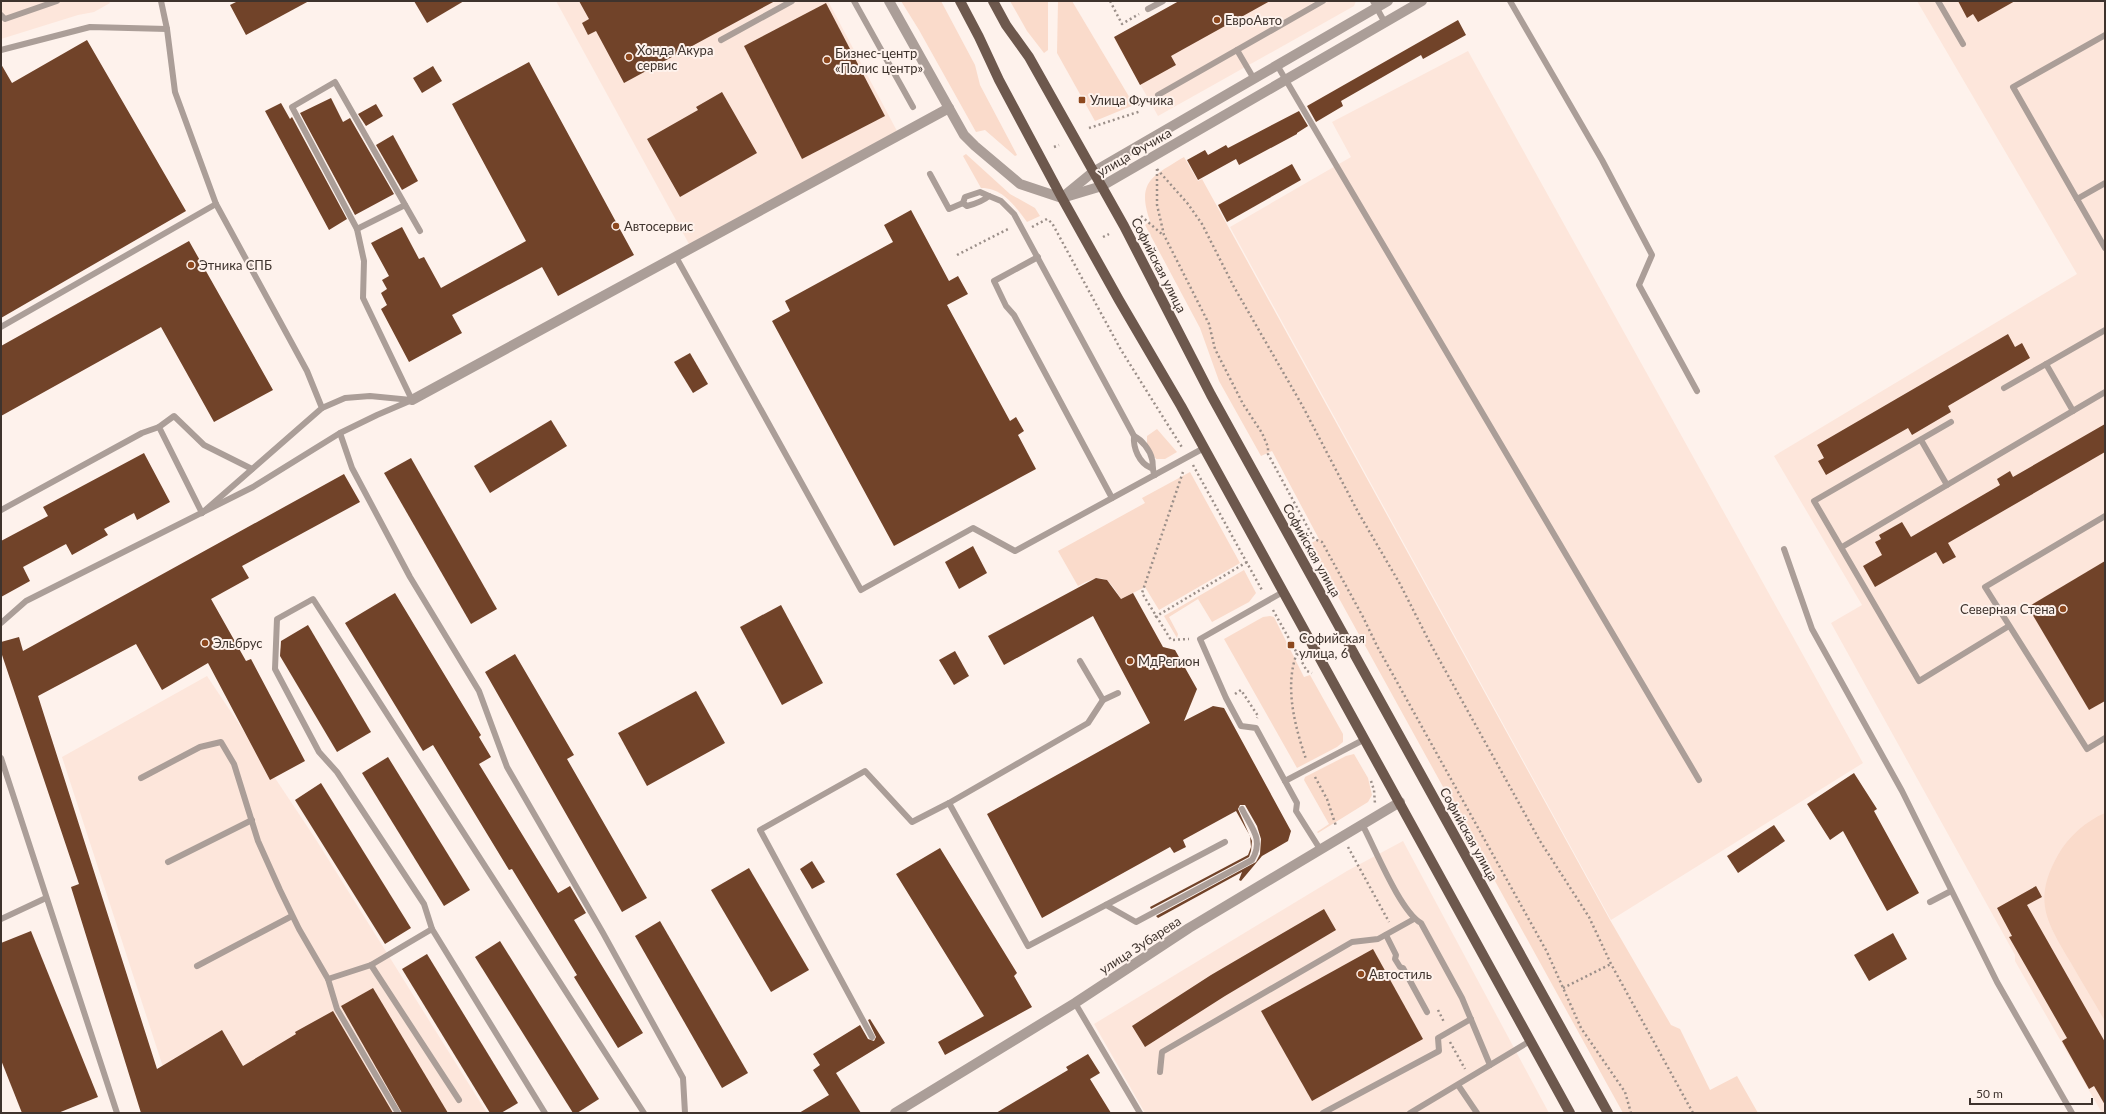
<svg xmlns="http://www.w3.org/2000/svg" width="2106" height="1114" viewBox="0 0 2106 1114" font-family="Lato,sans-serif">
  <style>
    .built { fill: #fde6db }
    .green { fill: #fadbcb }
    .building { fill: #714329 }
    .lines { fill: none; stroke-linecap: round; stroke-linejoin: round }
    .path { stroke: #9b8f89; stroke-width: 2.5; stroke-dasharray: 2 3; stroke-linecap: butt }
    .service { stroke: #ab9e98; stroke-width: 6 }
    .minor { stroke: #ab9e98; stroke-width: 10 }
    .primary { stroke: #6d584d; stroke-width: 10 }
    .poi-dot { fill: #8d481e; stroke: #fef2ec; stroke-width: 1.5 }
    .labels { text-anchor: middle; dominant-baseline: central; stroke-width: 4; stroke-linejoin: round; paint-order: stroke }
    .poi-label { font-size: 13px; fill: #3e332d; stroke: #fef2ec; text-anchor: start }
    .street-label { font-size: 13px; fill: #3e332d; stroke: #fef2ec }
  </style>
  <rect width="100%" height="100%" fill="#fef2ec"/>
  <!-- built -->
  <g class="built">
    <path d="M1,1H109L110,3L94,12L78,15L1,39Z"/>
    <path d="M556,1H828L897,131L689,244Z"/>
    <path d="M1179,1H1356L1354,6L1158,116L1114,38Z"/>
    <path d="M1917,1H2105V1113H2102L2015,961V955L1831,623L1862,605L1774,456L2077,274Z"/>
    <path d="M1468,51L1863,763L1611,920L1230,227L1351,157L1332,122Z"/>
    <path d="M207,676L315,838L487,1113H178L62,757Z"/>
    <path d="M1403,841L1549,1113H1145L1094,1024L1347,871Z"/>
  </g>
  <!-- green -->
  <g class="green">
    <path d="M901,1H941L975,65L980,85L1017,155L1015,156L985,130L976,132L919,30Z"/>
    <path d="M1010,1H1048V50L1044,53L1027,31Z"/>
    <path d="M1058,1H1072L1134,105L1095,121L1057,53Z"/>
    <path d="M966,154L1010,194L1035,208L1040,216L1027,222C1015,206 1003,188 981,188L963,156Z"/>
    <path d="M1184,157L1198,181L1202,179L1610,920L1671,1025L1680,1029L1710,1090L1737,1076L1758,1113H1623L1309,544L1319,539L1272,451L1261,456L1219,381L1200,328L1145,225L1150,221C1136,181 1153,176 1184,157Z"/>
    <path d="M1157,429L1177,452L1165,459H1156L1147,445V436Z"/>
    <path d="M1190,472L1240,563L1159,610L1145,587L1121,599C1107,576 1103,573 1078,586L1058,551L1145,503L1142,498Z"/>
    <path d="M1244,570L1256,593L1249,602L1212,622L1198,599L1169,617L1178,634L1177,638L1164,616Z"/>
    <path d="M1270,616L1274,617L1304,677L1310,675L1343,734V742L1337,747L1297,768L1224,639L1263,617Z"/>
    <path d="M1354,754L1368,778L1372,795L1368,802L1318,833L1317,832L1329,824L1304,780L1305,777L1346,756Z"/>
    <path d="M2105,813V1021C2094,1002 2082,982 2071,963C2047,922 2032,901 2058,855C2068,837 2086,821 2105,813Z"/>
  </g>
  <!-- building -->
  <g class="building">
    <path d="M238,1H309L246,35L230,5Z"/>
    <path d="M414,1H464L427,23Z"/>
    <path d="M579,1H775L624,83L596,31L588,35L582,23L589,19Z"/>
    <path d="M1179,1H1270L1171,56L1176,65L1140,85L1114,37Z"/>
    <path d="M1958,1H2015L1978,22L1973,14L1967,18Z"/>
    <path d="M826,3L885,116L802,159L744,46Z"/>
    <path d="M1458,20L1466,35L1423,59L1421,55L1341,101L1343,106L1316,122L1307,106Z"/>
    <path d="M87,40L186,211L1,318V64L12,83Z"/>
    <path d="M529,62L634,255L558,296L542,267L452,315L462,333L409,362L381,309L387,305L381,293L387,289L382,280L389,276L371,243L402,227L419,259L424,257L441,288L526,241L452,104Z"/>
    <path d="M433,66L442,81L422,93L413,78Z"/>
    <path d="M722,92L757,153L680,197L647,139L698,110L696,107Z"/>
    <path d="M331,98L343,122L350,118L394,194L355,215L300,113Z"/>
    <path d="M281,103L290,119L292,117L347,219L329,230L265,111Z"/>
    <path d="M376,104L383,116L366,126L358,114Z"/>
    <path d="M1299,111L1308,126L1297,133V134L1239,165L1236,159L1198,180L1187,160L1205,150L1208,155L1226,145L1228,148Z"/>
    <path d="M393,135L418,181L402,190L376,145Z"/>
    <path d="M1292,164L1301,180L1227,222L1218,205Z"/>
    <path d="M911,210L949,281L958,276L968,294L947,305L1010,421L1016,417L1024,431L1018,435L1036,469L894,546L772,321L790,311L785,301L893,242L884,225Z"/>
    <path d="M189,241L273,390L214,422L161,327L1,416V346Z"/>
    <path d="M2008,334L2015,347L2022,343L2030,358L1948,406L1951,412L1912,435L1908,428L1826,475L1818,461L1824,458L1817,445Z"/>
    <path d="M690,353L708,384L693,393L674,362Z"/>
    <path d="M551,420L567,446L490,493L474,466Z"/>
    <path d="M2105,424V452L1948,543L1956,557L1943,564L1936,552L1875,587L1863,566L1882,555L1875,542L1881,539L1879,535L1902,522L1911,537L2000,485L1997,479L2010,471L2013,477Z"/>
    <path d="M144,453L170,502L137,520L134,513L104,529L108,535L72,555L66,544L23,567L30,581L1,597V541L48,516L43,507Z"/>
    <path d="M411,458L497,609L471,624L384,473Z"/>
    <path d="M344,474L360,502L242,566L249,578L211,599L246,661L251,659L305,761L270,780L208,663L162,690L136,644L38,696L157,1069L222,1030L243,1066L296,1034L295,1032L333,1011L393,1113H141L71,887L79,884L1,652V642L19,637L23,651Z"/>
    <path d="M973,546L987,573L959,589L945,562Z"/>
    <path d="M2105,561V701L2089,710L2028,607Z"/>
    <path d="M1096,578L1107,580L1121,599L1133,593L1163,647L1175,650L1197,689L1184,721L1213,706L1224,708L1291,831L1288,841L1262,856L1241,881L1239,880L1242,872L1158,918L1156,916L1256,862L1260,854L1261,839L1257,826L1245,805H1240L1238,809L1252,841L1251,851L1249,857L1151,909L1150,907L1248,855L1251,847L1250,836L1236,811L1183,840L1186,847L1174,853L1170,847L1042,918L987,814L1150,723L1093,616L1004,665L988,636Z"/>
    <path d="M395,593L481,735L479,737L491,757L479,764L558,893L570,886L586,913L574,920L643,1033L618,1048L574,977L577,975L512,869L509,870L433,745L423,751L345,623Z"/>
    <path d="M781,605L823,683L782,705L740,627Z"/>
    <path d="M308,625L371,732L337,752L280,656L281,641Z"/>
    <path d="M955,651L969,676L954,685L939,660Z"/>
    <path d="M515,654L574,755L567,759L647,898L622,912L485,672Z"/>
    <path d="M696,691L725,743L647,786L618,733Z"/>
    <path d="M388,757L470,890L444,906L362,773Z"/>
    <path d="M1854,773L1877,809L1874,811L1919,893L1887,911L1843,831L1830,840L1807,804Z"/>
    <path d="M321,783L411,928L385,944L295,800Z"/>
    <path d="M1774,825L1785,841L1738,873L1727,856Z"/>
    <path d="M940,848L1017,973L1014,976L1032,1007L945,1055L938,1042L984,1016L896,874Z"/>
    <path d="M812,861L825,882L812,889L800,869Z"/>
    <path d="M749,868L809,970L771,992L711,890Z"/>
    <path d="M2036,886L2042,897L2027,905L2105,1042V1105L2094,1086L2089,1089L2062,1041L2067,1038L2009,937L2012,936L1997,908Z"/>
    <path d="M1324,909L1336,930L1225,996L1145,1047L1132,1026L1211,975Z"/>
    <path d="M660,921L748,1073L722,1088L635,936Z"/>
    <path d="M31,931L98,1097L58,1113H22L1,1060V943Z"/>
    <path d="M1893,933L1907,959L1869,981L1854,955Z"/>
    <path d="M500,941L599,1099L577,1113H573L475,957Z"/>
    <path d="M1373,949L1423,1039L1312,1101L1261,1011Z"/>
    <path d="M427,954L518,1103L501,1113H490L402,969Z"/>
    <path d="M373,988L448,1113H402L341,1006Z"/>
    <path d="M870,1019L885,1043L836,1073L861,1113H799L829,1095L813,1070L820,1065L813,1054L860,1025L868,1039L874,1041L876,1037L868,1020Z"/>
    <path d="M1088,1054L1100,1073L1090,1079L1111,1113H996L1068,1070L1066,1067Z"/>
  </g>
  <g class="lines">
    <!-- path -->
    <g class="path">
      <path d="M1110,1L1122,24L1139,14"/>
      <path d="M1138,105L1148,100"/>
      <path d="M1089,128L1141,111"/>
      <path d="M1054,147L1059,145"/>
      <path d="M1157,169L1188,204L1202,224L1234,287L1302,405L1358,512L1400,584L1430,643L1540,841L1589,917L1611,964L1693,1113"/>
      <path d="M1157,169V205L1164,235L1209,324L1215,349L1243,404L1262,433L1268,447V454L1314,539L1322,542L1363,617L1377,646L1547,952L1581,1028L1625,1092L1631,1113"/>
      <path d="M1141,216L1163,235"/>
      <path d="M1032,227L1047,219L1052,223L1121,350L1183,449"/>
      <path d="M1103,237L1109,234"/>
      <path d="M957,255L1010,228"/>
      <path d="M1193,465L1263,592"/>
      <path d="M1183,472L1142,593L1171,640L1189,639"/>
      <path d="M1273,610L1307,671L1312,673"/>
      <path d="M1155,617L1247,562"/>
      <path d="M1297,653C1284,686 1295,727 1306,759"/>
      <path d="M1235,694L1241,690L1258,716L1257,718"/>
      <path d="M1315,777L1327,799L1336,826"/>
      <path d="M1371,781L1374,790L1375,804"/>
      <path d="M1348,847L1389,922"/>
      <path d="M1563,988L1611,964"/>
      <path d="M1438,1010L1444,1022"/>
      <path d="M1450,1042L1465,1069"/>
    </g>
    <!-- service -->
    <g class="service">
      <path d="M161,1L167,29L175,92L216,204L307,371L322,408L202,513"/>
      <path d="M854,1L913,107"/>
      <path d="M1373,1L1385,23"/>
      <path d="M1510,1L1602,160L1652,255L1639,285L1697,391"/>
      <path d="M1938,1L1963,44"/>
      <path d="M1148,9L1163,1"/>
      <path d="M1,15L5,19L57,1"/>
      <path d="M2105,35L2013,87L2105,248"/>
      <path d="M721,40L792,1"/>
      <path d="M1,50L90,27L167,29"/>
      <path d="M1237,50L1254,79"/>
      <path d="M1277,65L1699,780"/>
      <path d="M1158,95L1323,1"/>
      <path d="M930,174L949,209L963,203"/>
      <path d="M980,192L989,196C983,201 975,204 967,206L963,203L965,197Z"/>
      <path d="M989,196L1001,201L1014,214L1134,436"/>
      <path d="M2077,199L2105,183"/>
      <path d="M357,229L405,205"/>
      <path d="M676,257L861,590L973,528L1015,551L1204,448"/>
      <path d="M1038,257L994,281L1006,306L1014,315L1112,498"/>
      <path d="M1,327L216,204"/>
      <path d="M2046,364L2105,330"/>
      <path d="M2004,388L2046,364L2073,411"/>
      <path d="M412,400L363,298L364,261L357,229L292,107L335,82L420,231"/>
      <path d="M322,408L345,398L370,396L411,400"/>
      <path d="M1951,422L1814,501L1919,681L2009,626"/>
      <path d="M340,433L352,468L410,577L479,691L507,767L603,933L683,1078L685,1113"/>
      <path d="M1151,468C1139,463 1133,448 1134,436C1142,440 1150,450 1152,459C1154,465 1151,469 1155,475"/>
      <path d="M1947,485L2105,392"/>
      <path d="M1,510L142,433L159,427"/>
      <path d="M202,513L159,427L174,416L204,445L252,469"/>
      <path d="M2105,516L1985,587L2087,749L2105,738"/>
      <path d="M1842,547L1947,485L1921,440"/>
      <path d="M1784,549L1812,629L1902,791L1997,982L2072,1113"/>
      <path d="M1283,592L1200,639L1226,698L1241,726L1256,728L1297,803L1296,811L1320,849"/>
      <path d="M1,623L26,601L253,487L340,433L377,415L412,400"/>
      <path d="M1080,661L1103,700L1118,693"/>
      <path d="M1,758L117,1113"/>
      <path d="M141,778L200,747L221,742L234,764L258,841L280,890L299,929L328,979L371,965L432,929L545,1113"/>
      <path d="M1285,781L1365,739"/>
      <path d="M949,803L1088,723L1103,700"/>
      <path d="M1362,824C1375,848 1400,911 1421,923L1462,998L1490,1065"/>
      <path d="M168,862L252,820"/>
      <path d="M1930,902L1951,891"/>
      <path d="M1106,905L1136,922L1252,860C1264,839 1252,829 1242,809"/>
      <path d="M1,919L46,898"/>
      <path d="M432,929L424,904L337,772L319,752L275,669L277,619L313,599L644,1113"/>
      <path d="M1386,935L1396,955L1395,959L1400,967L1403,968L1427,1012"/>
      <path d="M371,965L459,1100"/>
      <path d="M197,966L292,916"/>
      <path d="M328,979L337,1009L398,1113"/>
      <path d="M1075,1003L1140,1113"/>
      <path d="M872,1037L760,830L865,771L912,822L949,803L1028,946L1225,842"/>
      <path d="M1160,1072L1162,1052L1352,942L1378,939L1414,919"/>
      <path d="M1458,1085L1477,1113"/>
      <path d="M1323,1113L1439,1051L1438,1038L1471,1019"/>
      <path d="M1410,1113L1530,1041"/>
    </g>
    <!-- minor -->
    <g class="minor">
      <path d="M889,1L964,135L975,146L1020,184L1062,198"/>
      <path d="M1065,195L1093,172L1388,1"/>
      <path d="M1062,198L1102,186L1422,1"/>
      <path d="M412,400L949,108"/>
      <path d="M895,1113L1075,1003L1189,928L1400,802"/>
    </g>
    <!-- primary -->
    <g class="primary">
      <path d="M960,1L979,37L999,80L1062,198L1119,300L1181,406L1570,1113"/>
      <path d="M993,1L1006,25L1029,57L1124,226L1211,395L1608,1113"/>
    </g>
  </g>
  <!-- markers -->
  <g class="poi-dot">
    <circle cx="1217" cy="20" r="4"/>
    <circle cx="629" cy="57" r="4"/>
    <circle cx="827" cy="60" r="4"/>
    <rect x="1078" y="96" width="8" height="8" rx="2"/>
    <circle cx="616" cy="226" r="4"/>
    <circle cx="191" cy="265" r="4"/>
    <circle cx="2063" cy="609" r="4"/>
    <circle cx="205" cy="643" r="4"/>
    <rect x="1287" y="641" width="8" height="8" rx="2"/>
    <circle cx="1130" cy="661" r="4"/>
    <circle cx="1361" cy="974" r="4"/>
  </g>
  <g class="labels">
    <!-- poi labels -->
    <g class="poi-label">
      <text x="1225" y="20">ЕвроАвто</text>
      <text x="637" y="50">Хонда Акура<tspan x="637" dy="15">сервис</tspan></text>
      <text x="835" y="53">Бизнес-центр<tspan x="835" dy="15">«Полис центр»</tspan></text>
      <text x="1090" y="100">Улица Фучика</text>
      <text x="624" y="226">Автосервис</text>
      <text x="199" y="265">Этника СПБ</text>
      <text x="2055" y="609" text-anchor="end">Северная Стена</text>
      <text x="1299" y="638">Софийская<tspan x="1299" dy="15">улица, 6</tspan></text>
      <text x="213" y="643">Эльбрус</text>
      <text x="1138" y="661">МдРегион</text>
      <text x="1369" y="974">Автостиль</text>
    </g>
    <!-- street labels -->
    <g class="street-label">
      <text transform="translate(1134 152) rotate(-30)">улица Фучика</text>
      <text transform="translate(1159 265) rotate(63)">Софийская улица</text>
      <text transform="translate(1312 550) rotate(61)">Софийская улица</text>
      <text transform="translate(1469 834) rotate(61)">Софийская улица</text>
      <text transform="translate(1140 945) rotate(-33)">улица Зубарева</text>
    </g>
  </g>
  <!-- border -->
  <rect width="2106" height="1114" fill="none" stroke="#3e332d" stroke-width="4"/>
  <!-- scale -->
  <path d="M1970 1098v6h122v-6" fill="none" stroke="#3e332d" stroke-width="2"/>
  <text x="1976" y="1098" font-size="12" fill="#3e332d" stroke="#fef2ec" stroke-width="3" paint-order="stroke">50 m</text>
</svg>
